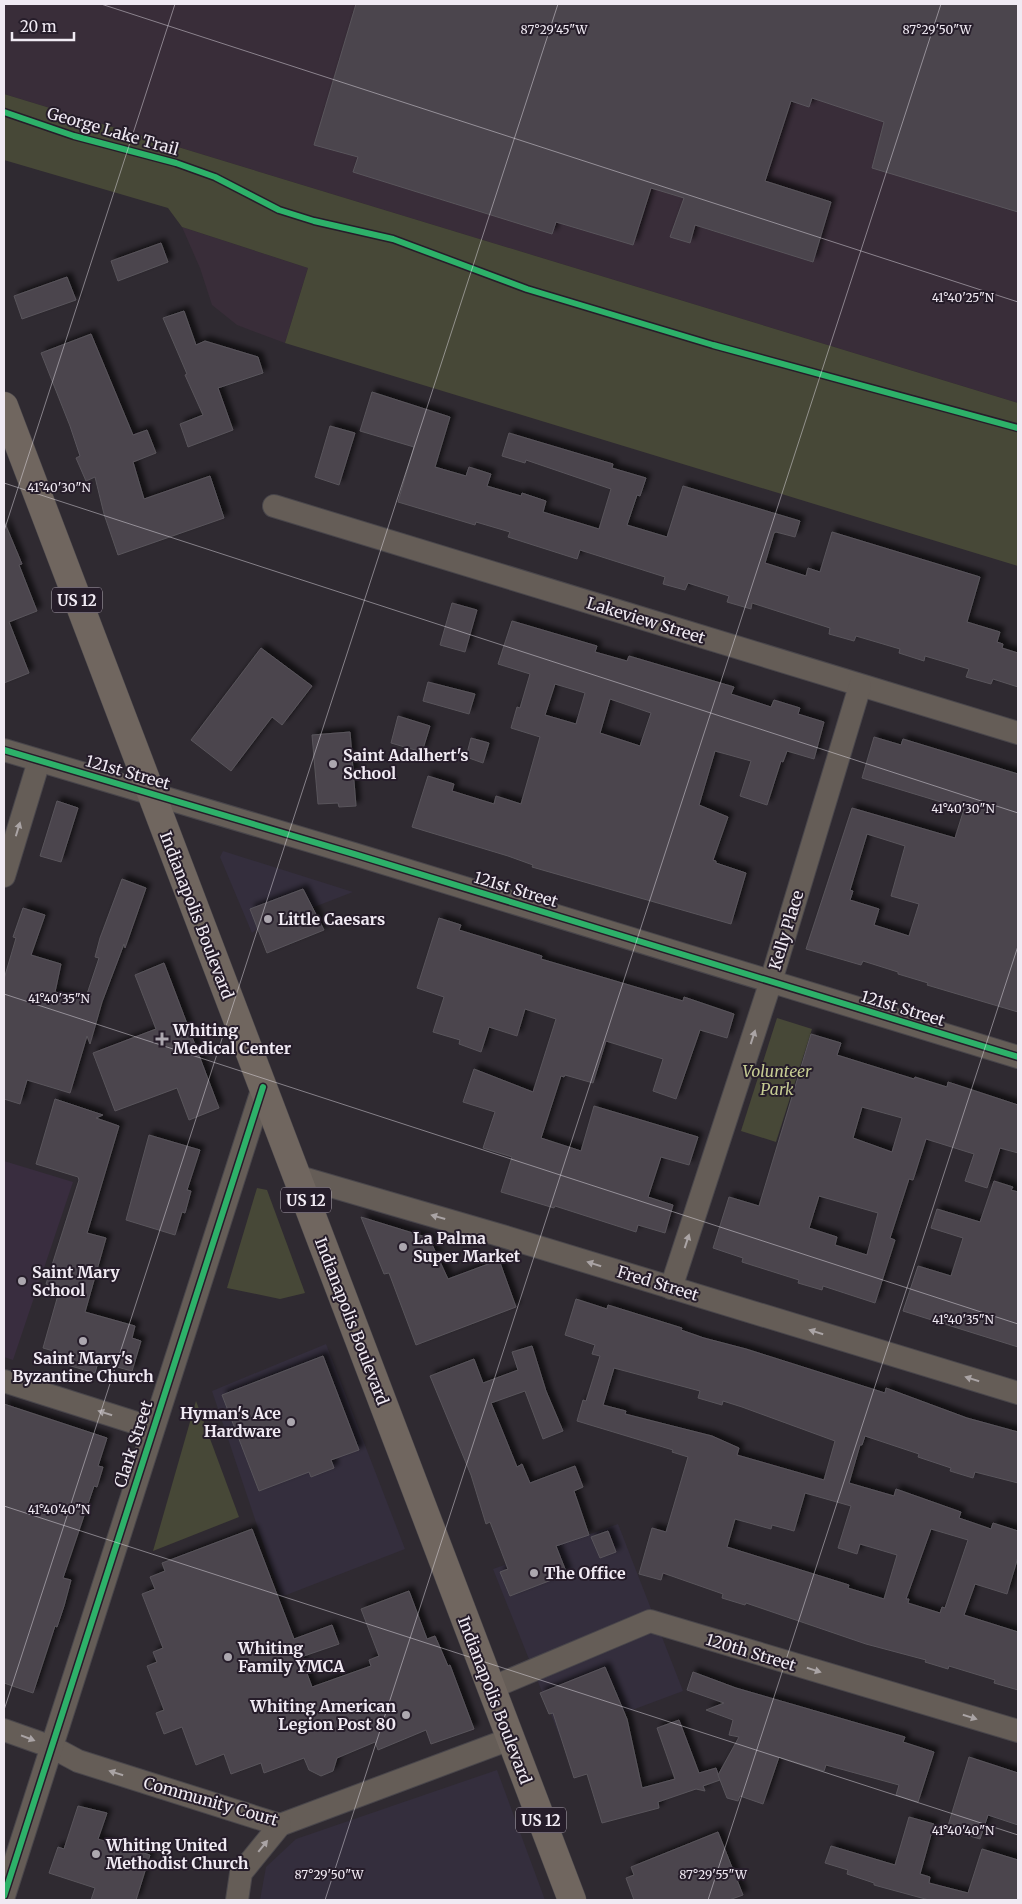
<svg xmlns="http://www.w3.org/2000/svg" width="1022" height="1904" viewBox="0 0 1022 1904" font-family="Merriweather,serif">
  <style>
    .commercial { fill: #342e3d }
    .industrial { fill: #392d39 }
    .built { fill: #392d3f }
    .green { fill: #474837 }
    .building { fill: #4b454e; stroke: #59555b; fill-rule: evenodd; filter: url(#shadow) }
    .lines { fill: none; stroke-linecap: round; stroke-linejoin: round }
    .minor-casing { stroke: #49464b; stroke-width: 24 }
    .major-casing { stroke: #49464b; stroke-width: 29 }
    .minor { stroke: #655d57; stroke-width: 22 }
    .major { stroke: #70665f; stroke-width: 28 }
    .cycleway-casing { stroke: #261d2a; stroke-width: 9 }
    .cycleway { stroke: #2db169; stroke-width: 6 }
    .oneway { fill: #aaa4a5 }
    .ticks { fill: none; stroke: #f0eaf3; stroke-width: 1; stroke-opacity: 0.45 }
    .poi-dot { fill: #aca7af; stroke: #261d2a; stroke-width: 2 }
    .labels { text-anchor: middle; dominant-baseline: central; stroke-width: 4; stroke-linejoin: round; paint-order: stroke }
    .shield { fill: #261d2a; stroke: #b3acb7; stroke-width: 1 }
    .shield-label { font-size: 15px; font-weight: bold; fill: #f0eaf3 }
    .street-label { font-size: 16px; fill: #f0eaf3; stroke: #261d2a }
    .poi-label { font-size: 16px; font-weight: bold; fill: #f0eaf3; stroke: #261d2a; text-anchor: start }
    .park-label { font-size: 16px; font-style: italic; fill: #c5cb92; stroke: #261d2a }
    .ticks-label { font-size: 12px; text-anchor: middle; fill: #f0eaf3; stroke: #261d2a; stroke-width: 4; stroke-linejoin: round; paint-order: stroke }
  </style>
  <defs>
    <filter id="shadow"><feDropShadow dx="4.5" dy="-4.5" stdDeviation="2.5" flood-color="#0009"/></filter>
  </defs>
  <rect width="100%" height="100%" fill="#2f2a31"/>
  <!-- commercial -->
  <g class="commercial">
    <path d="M223,851L353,892L257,929L252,933L220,857Z"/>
    <path d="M326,1344L405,1549L281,1597L212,1391Z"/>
    <path d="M618,1524L683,1691L560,1737L493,1569Z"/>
    <path d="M497,1770L545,1900H260L266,1867L296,1839Z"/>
  </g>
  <!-- industrial -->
  <g class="industrial">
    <path d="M4,4H1018V403L4,94Z"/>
    <path d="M182,227L308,268L285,343L237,325L212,305L200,268Z"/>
  </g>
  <!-- built -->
  <path class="built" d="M4,1161L73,1182L13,1360L4,1357Z"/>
  <!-- green -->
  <g class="green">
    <path d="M4,94L1018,403V566L285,343L308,268L182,227L168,208L4,160Z"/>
    <path d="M777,1018L812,1029L776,1142L741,1131Z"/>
    <path d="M257,1188L267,1190L305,1293L280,1299L227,1288Z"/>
    <path d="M196,1401L239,1517L153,1551Z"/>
  </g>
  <!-- building -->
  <g class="building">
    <path d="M356,4H1018V212L872,168L884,122L812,98L809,107L791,101L765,181L831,202L813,262L695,225L690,243L670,237L684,198L651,188L633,245L556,222L552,234L353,172L358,157L314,145Z"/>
    <path d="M161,243L168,262L118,281L111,261Z"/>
    <path d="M67,277L76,300L22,319L14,296Z"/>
    <path d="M184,311L196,345L205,341L258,357L263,373L218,388L233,430L188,447L180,424L203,415L185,375L187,374L163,318Z"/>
    <path d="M91,334L133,435L147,430L156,453L133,462L144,499L210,476L224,518L118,555L104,514L95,477L86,481L76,458L80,456L70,426L41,353Z"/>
    <path d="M372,392L450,417L435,467L466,476L469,467L491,474L487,486L521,496L522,493L546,501L543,512L599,529L611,489L526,460L525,463L502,456L509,433L613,464L612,468L646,478L640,496L637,495L627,525L667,537L683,486L800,521L795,537L776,532L774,533L765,563L806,576L808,568L820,572L832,532L980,577L967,622L1000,632L997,642L1003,644L1002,648L1018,653V687L993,679L991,684L966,677L969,669L925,656L924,661L899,653L900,649L856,636L854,641L829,634L830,628L752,603L751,609L727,602L729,596L688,583L685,590L663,584L665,577L580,550L577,559L508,537L510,532L476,522L475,525L398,502L414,447L360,431Z"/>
    <path d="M330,426L355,433L339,485L315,477Z"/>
    <path d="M4,521L22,564L19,565L37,611L9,622L29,673L4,683Z"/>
    <path d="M452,603L477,610L465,652L440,645Z"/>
    <path d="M512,621L597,646L595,652L627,661L629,656L734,687L731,694L771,707L774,700L800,708L798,714L824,722L814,759L787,751L783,762L781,761L767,805L740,796L751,761L715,751L699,805L728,817L713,860L716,861V863L746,873L731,924L532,867L533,865L508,856L412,827L428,776L454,784L452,791L494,804L496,796L521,804L540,737L511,728L517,707L520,708L530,674L498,664ZM555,684L585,693L576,724L545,715ZM610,699L651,713L640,746L600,733Z"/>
    <path d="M261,648L312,686L282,725L272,717L231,771L191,740Z"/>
    <path d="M428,682L475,694L469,714L423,701Z"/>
    <path d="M398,716L430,726L422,752L391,743Z"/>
    <path d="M350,732L356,806L339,807L338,803L318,804L312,735Z"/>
    <path d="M874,737L901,745L903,739L1018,774V1012L927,985L928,983L898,974V972L863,961L861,965L806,949L852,808L955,838L964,809L862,778ZM867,834L905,846L891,896L919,904L909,936L874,925L879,909L850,900L853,891L850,890Z"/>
    <path d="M471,738L489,743L483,763L466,757Z"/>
    <path d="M57,801L78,808L61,862L40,856Z"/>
    <path d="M122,879L146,888L125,948L124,944L102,1002L90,1044L87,1036L70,1093L27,1080L20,1104L4,1099V979L16,938L13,937L23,908L45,915L31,955L61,964L55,992L85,1000L99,958L95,957L100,938Z"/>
    <path d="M303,889L324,930L267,953L250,909Z"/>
    <path d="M439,918L461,925L459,930L542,956L541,959L683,1001L684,997L734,1014L727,1038L700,1030L676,1099L653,1091L663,1059L606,1041L593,1083L565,1075L564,1077L561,1076L541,1138L581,1151L594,1106L698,1137L689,1165L661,1157L648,1197L673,1205L665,1233L638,1225L636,1232L555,1206L554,1208L501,1192L512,1157L483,1148L495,1112L463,1102L474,1069L533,1092L556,1019L525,1009L517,1036L489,1027L481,1052L459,1044L460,1040L433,1032L444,997L417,988Z"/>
    <path d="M164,963L219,1108L189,1120L177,1088L115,1111L93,1053L156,1029L135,975Z"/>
    <path d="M811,1034L841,1043L837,1055L914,1079L915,1077L947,1087L948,1082L1018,1105V1153L1000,1148L987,1188L965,1181L974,1154L926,1139L913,1180L909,1179L890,1238L895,1240L875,1303L823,1286L822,1290L798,1283L799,1280L742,1262L743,1258L713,1248L729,1197L759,1206ZM862,1107L902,1118L892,1152L853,1138ZM819,1196L878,1213L867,1255L835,1245L837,1237L809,1228Z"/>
    <path d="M55,1099L103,1115L96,1118L119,1126L88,1230L87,1233L106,1238L85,1312L135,1326L132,1338L141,1341L132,1371L98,1362L95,1373L64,1364L67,1355L43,1348L60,1288L46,1284L79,1180L78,1177L36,1164Z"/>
    <path d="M149,1135L200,1150L187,1190L191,1191L185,1213L182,1212L175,1235L126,1220Z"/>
    <path d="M994,1181L1013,1187L1011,1190L1018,1192V1347L903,1311L918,1266L951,1276L963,1238L931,1228L937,1209L980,1222Z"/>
    <path d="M361,1217L429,1238L448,1279L499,1260L516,1307L416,1345L389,1273L384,1274Z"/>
    <path d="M576,1299L607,1309L608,1305L682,1328L681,1330L704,1338L746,1349L885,1393L886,1388L967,1418L1018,1432V1483L975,1472L973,1478L950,1471L951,1468L918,1457L919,1454L865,1436L862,1445H860L849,1483L894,1496L896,1489L961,1512L959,1518L991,1529L993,1523L1018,1531V1557L1007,1594L975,1584L964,1615L1018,1632V1690L994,1683L995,1680L949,1666L948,1669L925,1662L926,1660L866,1644L746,1603L745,1605L722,1598L723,1594L663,1573L661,1580L639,1574L652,1528L666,1532L688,1457L672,1452L673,1450L577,1421L583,1400L586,1401L600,1356L592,1354L595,1345L565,1335ZM614,1368L700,1391L698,1398L722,1405L723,1401L742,1407L835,1441L824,1480L737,1455L739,1448L712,1436L625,1414L626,1411L603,1405ZM805,1493L851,1506L838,1548L857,1554L860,1544L897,1555L884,1599L848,1588L849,1585L727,1547L735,1519L771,1529L772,1525L794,1531ZM931,1529L968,1540L945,1608L942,1607L940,1613L908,1603L909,1599H906Z"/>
    <path d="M532,1346L546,1391L563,1431L543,1439L525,1391L491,1403L517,1467L522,1464L530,1483L575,1466L583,1487L574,1491L589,1535L556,1546L567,1574L510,1596L500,1572L508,1569L490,1522L486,1524L471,1475L430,1376L474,1359L483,1383L518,1370L512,1352Z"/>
    <path d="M323,1356L359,1450L331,1460L334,1468L311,1477L309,1472L259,1491L222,1395Z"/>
    <path d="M4,1404L107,1438L98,1466L103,1467L97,1487L94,1486L63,1578L71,1580L64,1606L57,1627L55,1626L33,1693L4,1683Z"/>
    <path d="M252,1529L294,1639L332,1625L339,1644L301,1657L312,1687L371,1666L369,1660L379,1656L361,1609L409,1591L427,1639L435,1636L448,1666L450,1665L474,1729L431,1744L426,1730L378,1750L375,1742L337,1758L333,1771L321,1776L309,1770L304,1758L264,1773L261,1763L231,1774L224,1754L196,1765L182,1727L164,1734L156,1713L164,1710L147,1666L157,1662L153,1652L163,1648L142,1594L155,1589L150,1577L165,1571L162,1563Z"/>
    <path d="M608,1531L616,1552L600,1558L591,1537Z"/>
    <path d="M605,1667L627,1719L642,1788L675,1779L657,1728L679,1720L699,1773L716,1768L720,1780L703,1786L705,1791L696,1789L658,1802L659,1808L602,1823L587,1774L574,1778L553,1713L549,1714L540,1693Z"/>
    <path d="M693,1672L736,1688L905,1737L903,1742L934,1752L918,1802L896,1795L899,1785L826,1765L824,1771L779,1757L763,1804L740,1796L738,1801L727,1798L718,1775L739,1737L729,1735L733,1720L706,1710L724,1703L687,1690Z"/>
    <path d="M969,1757L1018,1773V1825L988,1815L980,1839L947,1829Z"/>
    <path d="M78,1806L107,1813L98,1839L150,1855L136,1900H91L95,1888L49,1873L58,1847L64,1849Z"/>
    <path d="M909,1817L934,1824L920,1874L930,1877L929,1883L968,1893L982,1849L1018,1860V1900H929L874,1885V1883L847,1874L848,1870L825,1863L831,1846L895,1865Z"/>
    <path d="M718,1832L743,1895L729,1900H634L626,1878L634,1875L631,1867Z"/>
  </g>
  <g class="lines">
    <defs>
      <g id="minor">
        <path d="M274,506L1018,733"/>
        <path d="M4,750L354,854L1018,1057"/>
        <path d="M4,876L39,761"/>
        <path d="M296,1176L499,1235L1018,1393"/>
        <path d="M671,1288L771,981L860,686"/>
        <path d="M4,1381L152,1428"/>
        <path d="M491,1688L650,1621L1018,1731"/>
        <path d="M4,1730L52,1747L78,1761L280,1825L510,1739"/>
        <path d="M4,1896L263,1087"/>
        <path d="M237,1900L241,1873L280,1825"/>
      </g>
      <path id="major" d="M4,406L572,1900"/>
    </defs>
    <!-- minor casing -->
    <use href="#minor" class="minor-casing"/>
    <!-- major casing -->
    <use href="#major" class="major-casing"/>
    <!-- minor -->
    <use href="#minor" class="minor"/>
    <!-- major -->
    <use href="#major" class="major"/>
    <defs>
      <g id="cycleway">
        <path d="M4,112L74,136L176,163L215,177L279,210L314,221L393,239L527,289L713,345L1018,428"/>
        <path d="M4,750L354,854L1018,1057"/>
        <path d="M4,1896L263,1087"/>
      </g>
    </defs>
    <!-- cycleway casing -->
    <use href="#cycleway" class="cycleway-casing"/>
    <!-- cycleway -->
    <use href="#cycleway" class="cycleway"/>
  </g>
  <!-- one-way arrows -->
  <defs><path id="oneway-solid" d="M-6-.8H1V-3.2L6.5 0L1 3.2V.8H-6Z" transform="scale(1.25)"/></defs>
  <g class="oneway">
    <use href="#oneway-solid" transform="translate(18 829) rotate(-73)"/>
    <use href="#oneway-solid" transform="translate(753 1037) rotate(-72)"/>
    <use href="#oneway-solid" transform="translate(438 1217) rotate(-164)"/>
    <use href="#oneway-solid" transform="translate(687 1241) rotate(-72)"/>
    <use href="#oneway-solid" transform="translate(594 1264) rotate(-163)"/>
    <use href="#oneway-solid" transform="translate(816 1332) rotate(-163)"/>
    <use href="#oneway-solid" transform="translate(972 1379) rotate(-163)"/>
    <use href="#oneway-solid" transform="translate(105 1413) rotate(-162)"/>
    <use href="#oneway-solid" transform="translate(814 1670) rotate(17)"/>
    <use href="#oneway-solid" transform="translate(970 1717) rotate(17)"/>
    <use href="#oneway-solid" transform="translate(28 1738) rotate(21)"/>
    <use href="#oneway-solid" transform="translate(116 1773) rotate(-162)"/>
    <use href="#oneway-solid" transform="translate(263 1846) rotate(-51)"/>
  </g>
  <!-- ticks -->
  <path class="ticks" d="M101,4L1018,302M4,483L1018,813M4,531L175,4M4,994L1018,1324M4,1506L1018,1835M4,1710L558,4M325,1900L941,4M708,1900L1018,946"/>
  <!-- markers -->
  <g class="poi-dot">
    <circle cx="333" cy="764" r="5"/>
    <circle cx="268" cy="919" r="5"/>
    <path d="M159.5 1031.5h5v5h5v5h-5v5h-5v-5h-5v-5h5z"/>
    <circle cx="403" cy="1247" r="5"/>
    <circle cx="22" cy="1281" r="5"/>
    <circle cx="83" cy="1341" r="5"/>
    <circle cx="291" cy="1422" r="5"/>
    <circle cx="534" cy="1573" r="5"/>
    <circle cx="228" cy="1657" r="5"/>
    <circle cx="406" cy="1715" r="5"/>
    <circle cx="96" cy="1854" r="5"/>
  </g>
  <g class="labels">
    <!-- shield labels -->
    <g class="shield">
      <rect x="52" y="587.5" width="50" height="25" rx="4"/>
      <rect x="281" y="1187.5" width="50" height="25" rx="4"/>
      <rect x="516" y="1807.5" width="50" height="25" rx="4"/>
    </g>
    <g class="shield-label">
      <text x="77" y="600">US 12</text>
      <text x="306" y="1200">US 12</text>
      <text x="541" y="1820">US 12</text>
    </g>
    <!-- street labels -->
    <g class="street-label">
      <text transform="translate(113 131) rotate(16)">George Lake Trail</text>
      <text transform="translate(646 620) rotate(17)">Lakeview Street</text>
      <text transform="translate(128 772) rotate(16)">121st Street</text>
      <text transform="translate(516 889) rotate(17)">121st Street</text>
      <text transform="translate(197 915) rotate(69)">Indianapolis Boulevard</text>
      <text transform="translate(786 930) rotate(-73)">Kelly Place</text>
      <text transform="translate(903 1008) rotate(17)">121st Street</text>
      <text transform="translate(658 1283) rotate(17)">Fred Street</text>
      <text transform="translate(352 1321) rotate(69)">Indianapolis Boulevard</text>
      <text transform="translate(133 1444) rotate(-72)">Clark Street</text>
      <text transform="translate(751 1652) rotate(17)">120th Street</text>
      <text transform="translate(495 1700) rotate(69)">Indianapolis Boulevard</text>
      <text transform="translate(211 1801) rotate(16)">Community Court</text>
    </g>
    <!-- poi labels -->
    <g class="poi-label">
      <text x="343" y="755">Saint Adalhert's<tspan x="343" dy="18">School</tspan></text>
      <text x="278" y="919">Little Caesars</text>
      <text x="173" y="1030">Whiting<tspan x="173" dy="18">Medical Center</tspan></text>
      <text x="413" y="1238">La Palma<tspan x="413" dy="18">Super Market</tspan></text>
      <text x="32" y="1272">Saint Mary<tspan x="32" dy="18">School</tspan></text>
      <text x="83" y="1358" text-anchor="middle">Saint Mary's<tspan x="83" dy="18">Byzantine Church</tspan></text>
      <text x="281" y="1413" text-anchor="end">Hyman's Ace<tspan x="281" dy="18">Hardware</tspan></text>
      <text x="544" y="1573">The Office</text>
      <text x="238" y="1648">Whiting<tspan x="238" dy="18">Family YMCA</tspan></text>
      <text x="396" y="1706" text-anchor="end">Whiting American<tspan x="396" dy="18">Legion Post 80</tspan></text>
      <text x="106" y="1845">Whiting United<tspan x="106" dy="18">Methodist Church</tspan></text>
    </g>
    <!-- park labels -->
    <g class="park-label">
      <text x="777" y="1071">Volunteer<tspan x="777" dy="18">Park</tspan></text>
    </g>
  </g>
  <g class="ticks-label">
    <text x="554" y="34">87°29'45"W</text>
    <text x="937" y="34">87°29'50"W</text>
    <text x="963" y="302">41°40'25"N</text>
    <text x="59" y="492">41°40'30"N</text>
    <text x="963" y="813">41°40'30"N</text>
    <text x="59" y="1003">41°40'35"N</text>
    <text x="963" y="1324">41°40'35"N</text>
    <text x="59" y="1514">41°40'40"N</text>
    <text x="963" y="1835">41°40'40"N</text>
    <text x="329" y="1879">87°29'50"W</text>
    <text x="713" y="1879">87°29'55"W</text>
  </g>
  <!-- border -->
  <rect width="1022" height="1904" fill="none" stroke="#f0eaf3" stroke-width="10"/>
  <!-- scale -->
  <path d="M12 32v8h62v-8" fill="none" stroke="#f0eaf3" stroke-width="2.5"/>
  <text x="20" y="32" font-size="15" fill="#f0eaf3" stroke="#261d2a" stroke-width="4" paint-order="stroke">20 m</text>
</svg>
